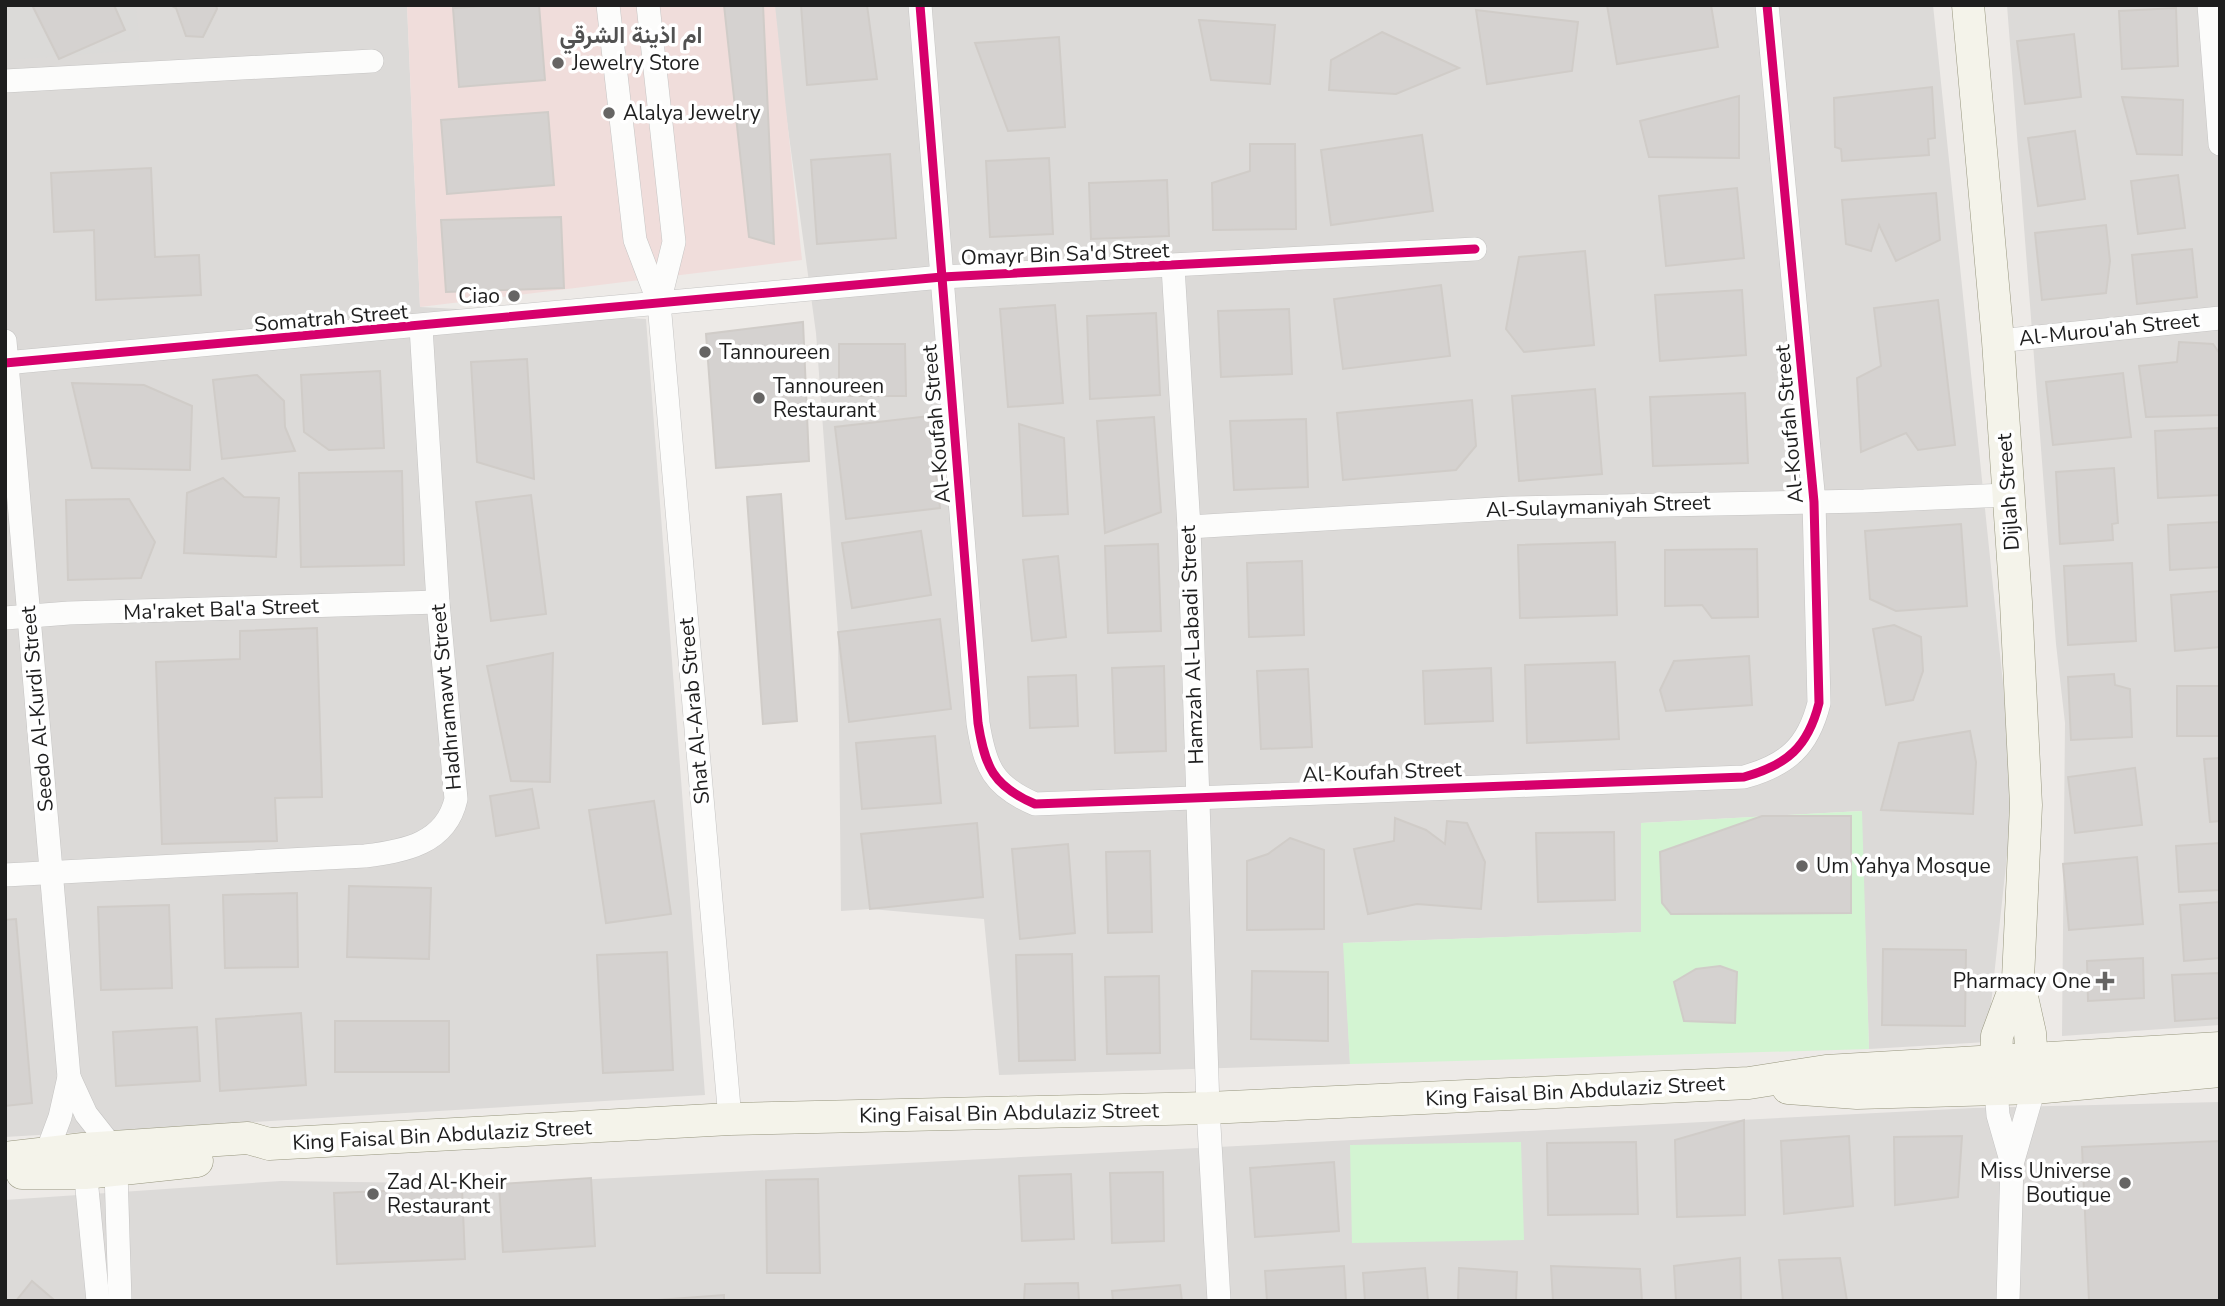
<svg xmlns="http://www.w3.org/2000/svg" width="2225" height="1306" viewBox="0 0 2225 1306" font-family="'Nunito Sans',Vazirmatn,sans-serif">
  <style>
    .residential { fill: #dcdad8 }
    .commercial { fill: #f0dddb }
    .religious { fill: #dbdad8 }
    .park { fill: #d3f4d2 }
    .building { fill: #d5d2d0; stroke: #d0ccc8; stroke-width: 2 }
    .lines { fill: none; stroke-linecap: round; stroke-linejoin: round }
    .street-casing { stroke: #c5c4c3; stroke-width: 24 }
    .secondary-casing { stroke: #97967e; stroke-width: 33 }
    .street { stroke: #fcfcfb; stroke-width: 23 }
    .secondary { stroke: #f4f3ea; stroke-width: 32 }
    .cycleway-casing { stroke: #fff; stroke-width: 13 }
    .cycleway { stroke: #d6006c; stroke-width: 9 }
    .poi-dot { fill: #666564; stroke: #fff; stroke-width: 2.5 }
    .labels { text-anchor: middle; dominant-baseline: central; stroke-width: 7; stroke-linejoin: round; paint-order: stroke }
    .poi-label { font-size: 21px; fill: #1e1e1e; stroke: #fff; text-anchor: start }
    .street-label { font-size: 21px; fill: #1e1e1e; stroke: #fff }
    .neighbourhood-label { font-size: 23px; font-weight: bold; fill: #515151; stroke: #fff }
  </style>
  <rect width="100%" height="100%" fill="#edeae7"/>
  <!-- residential -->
  <g class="residential">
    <path d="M5,5H407L420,307L646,319L705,1095L5,1137Z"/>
    <path d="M771,5H1933L2014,790L1987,1042L1869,1049L1861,811L1641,823L1642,932L1344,943L1350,1064L999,1075L984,919L871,909L841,911L838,632L816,333Z"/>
    <path d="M2007,5H2220V1025L2062,1036L2065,723L2056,644Z"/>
    <path d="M2220,1102V1301H5V1200L281,1181L499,1184L1974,1108Z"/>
  </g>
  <!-- commercial -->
  <path class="commercial" d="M407,5H775L802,260L420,307Z"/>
  <!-- religious -->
  <path class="religious" d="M5,5H136L140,50L7,60Z"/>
  <!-- park -->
  <g class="park">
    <path d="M1862,811L1869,1049L1350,1064L1343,943L1641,932V823Z"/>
    <path d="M1521,1142L1524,1240L1352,1243L1350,1145Z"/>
  </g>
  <!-- building -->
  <g class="building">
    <path d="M32,5H114L125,30L59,59Z"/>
    <path d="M170,5H216L217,9L203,37L186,36L176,8Z"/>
    <path d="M500,5H539L545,80L459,87L453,8Z"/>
    <path d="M724,5H763L774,244L749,237Z"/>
    <path d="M801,5H867L877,79L807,85Z"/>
    <path d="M1607,5H1711L1718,47L1617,64Z"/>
    <path d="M2176,8L2178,66L2122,69L2119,11Z"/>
    <path d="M1476,10L1578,22L1572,71L1487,84Z"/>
    <path d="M1199,20L1275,25L1270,84L1211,80Z"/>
    <path d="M1382,32L1459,68L1396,94L1329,90L1331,60Z"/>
    <path d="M2074,34L2081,97L2025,104L2017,41Z"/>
    <path d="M1059,37L1065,127L1008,131L975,43Z"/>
    <path d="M1932,87L1935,138L1928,139L1929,155L1842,161L1841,149L1835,147L1834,98Z"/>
    <path d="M1739,96V158L1649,157L1640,121Z"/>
    <path d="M2122,97L2183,100L2182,155L2137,154Z"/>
    <path d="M548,112L554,185L447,194L441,120Z"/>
    <path d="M2075,131L2085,199L2038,206L2028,138Z"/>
    <path d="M1422,135L1433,211L1331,225L1321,150Z"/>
    <path d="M1250,144H1295L1296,229L1213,230L1212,183L1250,171Z"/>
    <path d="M890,154L896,238L817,244L811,160Z"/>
    <path d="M1049,158L1053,234L990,237L986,161Z"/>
    <path d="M151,168L155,257L199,255L201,295L96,300L94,230L54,232L51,173Z"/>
    <path d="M2178,175L2185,228L2138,234L2131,181Z"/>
    <path d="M1167,180L1169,236L1091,239L1089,183Z"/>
    <path d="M1737,188L1744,258L1666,266L1659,196Z"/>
    <path d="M1936,193L1940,240L1896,261L1879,225L1871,251L1846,244L1842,200Z"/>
    <path d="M561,217L564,288L446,292L441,220Z"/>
    <path d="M2106,225L2110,261L2106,293L2042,300L2035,233Z"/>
    <path d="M2192,249L2197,297L2137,304L2132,255Z"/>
    <path d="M1585,251L1594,345L1524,352L1506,329L1519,257Z"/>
    <path d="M1441,285L1450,356L1343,369L1334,299Z"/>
    <path d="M1742,290L1746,355L1660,361L1655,295Z"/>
    <path d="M1938,300L1955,445L1918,450L1906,433L1861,452L1857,378L1881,366L1874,308Z"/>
    <path d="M1055,305L1063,403L1008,407L1000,309Z"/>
    <path d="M1289,309L1292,374L1221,377L1218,311Z"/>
    <path d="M1156,313L1160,395L1090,399L1087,316Z"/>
    <path d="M803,322L809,461L716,468L706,334Z"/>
    <path d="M2179,342L2213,344L2220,354V415L2146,417L2139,366L2177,362Z"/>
    <path d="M839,344H905L906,396H839Z"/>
    <path d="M527,359L534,479L477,462L471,362Z"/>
    <path d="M380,371L384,448L329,450L304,432L301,375Z"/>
    <path d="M2123,373L2131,437L2053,445L2046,382Z"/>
    <path d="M257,375L284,401L285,427L295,451L222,459L213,380Z"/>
    <path d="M72,383L144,385L192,406L190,470L92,468Z"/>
    <path d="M1595,389L1602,474L1519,481L1512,396Z"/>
    <path d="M1745,393L1748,463L1653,466L1650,397Z"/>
    <path d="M1472,400L1476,446L1456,470L1343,480L1337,413Z"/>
    <path d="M929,416L940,508L846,519L835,427Z"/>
    <path d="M1154,417L1161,512L1105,533L1097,421Z"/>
    <path d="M1306,419L1308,487L1234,490L1230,421Z"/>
    <path d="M1019,424L1064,438L1068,514L1023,516Z"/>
    <path d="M2218,428L2220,495L2158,498L2155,431Z"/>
    <path d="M2114,468L2118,523L2112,524L2113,540L2060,544L2056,472Z"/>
    <path d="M402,471L404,565L301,567L299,473Z"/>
    <path d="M223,478L244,497L279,498L276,557L184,553L187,493Z"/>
    <path d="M781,494L797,721L763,724L747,497Z"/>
    <path d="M531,495L546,614L491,621L476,502Z"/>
    <path d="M129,499L155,542L141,578L68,580L66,500Z"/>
    <path d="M2220,522V567L2170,570L2168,525Z"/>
    <path d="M1961,524L1967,606L1896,611L1870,599L1865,531Z"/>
    <path d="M921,531L931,595L852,608L842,543Z"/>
    <path d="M1615,542L1617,615L1520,618L1518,545Z"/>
    <path d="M1158,544L1161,631L1108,633L1105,546Z"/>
    <path d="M1757,549L1758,617L1712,618L1702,605L1665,606V550Z"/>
    <path d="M1058,556L1066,637L1032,641L1023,560Z"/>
    <path d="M1302,561L1304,635L1249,637L1247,563Z"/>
    <path d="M2132,563L2136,641L2068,645L2064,566Z"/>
    <path d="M2220,591V647L2175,651L2171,595Z"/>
    <path d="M940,619L951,709L849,722L838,632Z"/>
    <path d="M1894,625L1921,637L1923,671L1913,700L1886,705L1873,629Z"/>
    <path d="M317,628L322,797L275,798L277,841L162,844L156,662L240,659V631Z"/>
    <path d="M553,653L550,782L511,781L487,666Z"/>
    <path d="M1749,656L1752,705L1666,711L1660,690L1674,661Z"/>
    <path d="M1615,662L1619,739L1527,743L1525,665Z"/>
    <path d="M1164,666L1166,751L1115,753L1112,668Z"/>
    <path d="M1491,668L1493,721L1425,724L1423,671Z"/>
    <path d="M1308,669L1312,747L1261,749L1257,671Z"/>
    <path d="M2114,674L2115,685L2130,689L2132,737L2071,740L2068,677Z"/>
    <path d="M1076,675L1078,726L1030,728L1028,677Z"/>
    <rect x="2177" y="686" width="43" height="50"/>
    <path d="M1970,731L1976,762L1973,814L1881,810L1899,743Z"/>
    <path d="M935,736L941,803L862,809L856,743Z"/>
    <path d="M2220,758V821L2210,822L2204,759Z"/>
    <path d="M2135,768L2142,825L2075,833L2068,777Z"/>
    <path d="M532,789L539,828L496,836L490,796Z"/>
    <path d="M654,801L671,914L606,923L589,810Z"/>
    <path d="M1762,816H1851V913L1671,914L1662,903L1660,852Z"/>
    <path d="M1395,818L1426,830L1445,844L1447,821L1467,823L1485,862L1481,909L1417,904L1368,914L1354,849L1394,841Z"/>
    <path d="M977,823L983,897L870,909L861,834Z"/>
    <path d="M1614,832L1615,900L1538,902L1536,833Z"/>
    <path d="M1290,838L1324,850V929L1247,930V861L1268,854Z"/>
    <path d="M2220,843V890L2179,892L2176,846Z"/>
    <path d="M1068,844L1075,933L1020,939L1012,849Z"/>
    <path d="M1150,851L1152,932L1108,933L1106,852Z"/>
    <path d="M2137,857L2143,924L2069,930L2063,864Z"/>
    <path d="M349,886L431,888L429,959L347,957Z"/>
    <path d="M297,893L298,967L225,968L223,895Z"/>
    <path d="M2220,902V958L2184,961L2180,905Z"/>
    <path d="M169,905L172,988L101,990L98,907Z"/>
    <path d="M16,919L32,1103L5,1106V920Z"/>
    <path d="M1883,949L1966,950L1965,1026L1882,1025Z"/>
    <path d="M667,952L673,1070L603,1073L597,955Z"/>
    <path d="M1072,954L1075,1060L1019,1061L1016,955Z"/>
    <path d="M2143,958L2144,998L2088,1001L2087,961Z"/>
    <path d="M1720,966L1737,972L1735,1023L1684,1021L1674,982L1696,969Z"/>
    <path d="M1252,971L1328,972V1041L1251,1039Z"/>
    <path d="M2220,973V1018L2175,1021L2172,975Z"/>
    <path d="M1159,976L1160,1053L1107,1054L1105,977Z"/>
    <path d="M301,1013L306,1085L220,1091L216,1019Z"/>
    <rect x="335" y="1021" width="114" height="51"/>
    <path d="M197,1027L200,1081L116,1086L113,1032Z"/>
    <path d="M1744,1120L1745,1215L1677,1217L1675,1140Z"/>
    <path d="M1849,1136L1853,1206L1784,1214L1781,1141Z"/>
    <path d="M1962,1136L1958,1197L1895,1205L1894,1137Z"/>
    <path d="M2220,1141V1301H2089L2082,1147Z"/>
    <path d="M1636,1142L1638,1214L1548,1215L1547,1143Z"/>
    <path d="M1334,1162L1339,1231L1255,1237L1250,1168Z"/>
    <path d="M1163,1172L1164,1241L1112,1243L1110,1173Z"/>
    <path d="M1071,1174L1074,1239L1022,1241L1019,1176Z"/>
    <path d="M591,1178L595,1246L503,1252L499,1184Z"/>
    <path d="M818,1179L820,1273H767L766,1180Z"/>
    <path d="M462,1188L465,1259L337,1264L334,1193Z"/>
    <path d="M1740,1258L1741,1301H1676L1674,1266Z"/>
    <path d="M1840,1258L1847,1301H1783L1779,1260Z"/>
    <path d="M1344,1266L1346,1301H1267L1265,1271Z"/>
    <path d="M1551,1266L1640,1269L1642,1301H1553Z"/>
    <path d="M1425,1268L1428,1301H1365L1363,1273Z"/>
    <path d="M1459,1268L1517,1272L1516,1301H1458Z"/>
    <path d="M32,1281L53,1299L52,1301H16Z"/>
    <path d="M1078,1283L1079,1301H1024L1025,1284Z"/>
    <path d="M1180,1285L1182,1301H1113L1112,1291Z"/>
    <path d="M724,1295V1301H644Z"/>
  </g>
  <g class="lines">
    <defs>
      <g id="street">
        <path d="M608,5L635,240L659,303L730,1119"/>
        <path d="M648,5L674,242L659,303"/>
        <path d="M920,5L978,723C985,767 993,786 1035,804L1744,777C1787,765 1808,747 1819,703L1814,502L1767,5"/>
        <path d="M2209,5L2220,144"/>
        <path d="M5,81L372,61"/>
        <path d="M1173,267L1189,527L1208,1108L1219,1301"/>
        <path d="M5,341L69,1077L60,1117L47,1152"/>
        <path d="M1998,341L2220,318"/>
        <path d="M5,363L942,277L1475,249"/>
        <path d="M1189,527L1511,508L1864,501L2007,495"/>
        <path d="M5,618L69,613L438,602"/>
        <path d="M5,875L365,856C404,851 446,844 456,799L438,602L421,327"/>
        <path d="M69,1077L86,1114L112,1147L116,1171L120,1301"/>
        <path d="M1996,1089L1998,1115L2012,1164"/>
        <path d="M84,1158L98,1301"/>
        <path d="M2008,1301L2012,1164L2034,1088"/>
      </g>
      <g id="secondary">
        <path d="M1968,5L1998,341L2016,602L2026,805L2018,979L2030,1033L2034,1088"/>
        <path d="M1995,1082L1997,1036L2018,979"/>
        <path d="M1788,1088L1857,1093L2034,1088L2220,1071"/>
        <path d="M5,1158L83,1149L248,1138L269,1144L730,1119L1208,1108L1749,1083L1826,1071L2220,1048"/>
        <path d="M22,1173H85L197,1161"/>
      </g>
    </defs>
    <!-- street casing -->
    <use href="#street" class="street-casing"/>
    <!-- secondary casing -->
    <use href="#secondary" class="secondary-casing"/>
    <!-- street -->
    <use href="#street" class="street"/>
    <!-- secondary -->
    <use href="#secondary" class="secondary"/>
    <defs>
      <g id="cycleway">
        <path d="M920,5L978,723C985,767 993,786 1035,804L1744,777C1787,765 1808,747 1819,703L1814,502L1767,5"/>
        <path d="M5,363L942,277L1475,249"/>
      </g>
    </defs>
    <!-- cycleway casing -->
    <use href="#cycleway" class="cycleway-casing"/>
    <!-- cycleway -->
    <use href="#cycleway" class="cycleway"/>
  </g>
  <!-- markers -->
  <g class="poi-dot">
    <circle cx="558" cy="63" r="7"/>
    <circle cx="609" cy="113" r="7"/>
    <circle cx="514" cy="296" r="7"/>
    <circle cx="705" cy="352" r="7"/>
    <circle cx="759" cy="398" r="7"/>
    <circle cx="1802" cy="866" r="7"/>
    <path d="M2101.5 970.5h7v7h7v7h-7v7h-7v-7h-7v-7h7z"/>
    <circle cx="2125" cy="1183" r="7"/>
    <circle cx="373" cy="1194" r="7"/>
  </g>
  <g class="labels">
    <!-- poi labels -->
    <g class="poi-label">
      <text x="572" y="63">Jewelry Store</text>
      <text x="623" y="113">Alalya Jewelry</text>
      <text x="500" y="296" text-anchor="end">Ciao</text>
      <text x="719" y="352">Tannoureen</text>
      <text x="773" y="386">Tannoureen<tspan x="773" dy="24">Restaurant</tspan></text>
      <text x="1816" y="866">Um Yahya Mosque</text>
      <text x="2091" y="981" text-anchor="end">Pharmacy One</text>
      <text x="2111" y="1171" text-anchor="end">Miss Universe<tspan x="2111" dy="24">Boutique</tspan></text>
      <text x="387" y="1182">Zad Al-Kheir<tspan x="387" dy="24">Restaurant</tspan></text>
    </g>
    <!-- street labels -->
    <g class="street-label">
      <text transform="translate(1065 254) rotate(-2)">Omayr Bin Sa'd Street</text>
      <text transform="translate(331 318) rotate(-5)">Somatrah Street</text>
      <text transform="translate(2109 329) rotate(-6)">Al-Murou'ah Street</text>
      <text transform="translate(936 424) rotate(-95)">Al-Koufah Street</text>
      <text transform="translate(1789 424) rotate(-95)">Al-Koufah Street</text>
      <text transform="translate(2008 492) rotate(-94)">Dijlah Street</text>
      <text transform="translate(1598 506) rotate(-2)">Al-Sulaymaniyah Street</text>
      <text transform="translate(221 609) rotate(-2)">Ma'raket Bal'a Street</text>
      <text transform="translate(1192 645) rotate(-92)">Hamzah Al-Labadi Street</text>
      <text transform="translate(446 697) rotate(-95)">Hadhramawt Street</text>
      <text transform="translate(37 709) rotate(-95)">Seedo Al-Kurdi Street</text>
      <text transform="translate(694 711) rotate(-95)">Shat Al-Arab Street</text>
      <text transform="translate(1382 772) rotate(-2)">Al-Koufah Street</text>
      <text transform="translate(1575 1091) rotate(-3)">King Faisal Bin Abdulaziz Street</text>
      <text transform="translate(1009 1113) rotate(-1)">King Faisal Bin Abdulaziz Street</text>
      <text transform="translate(442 1135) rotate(-3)">King Faisal Bin Abdulaziz Street</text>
    </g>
    <!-- neighbourhood labels -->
    <g class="neighbourhood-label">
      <text x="631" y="35">ام اذينة الشرقي</text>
    </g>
  </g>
  <!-- border -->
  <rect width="2225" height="1306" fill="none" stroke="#1e1e1e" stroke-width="14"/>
</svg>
